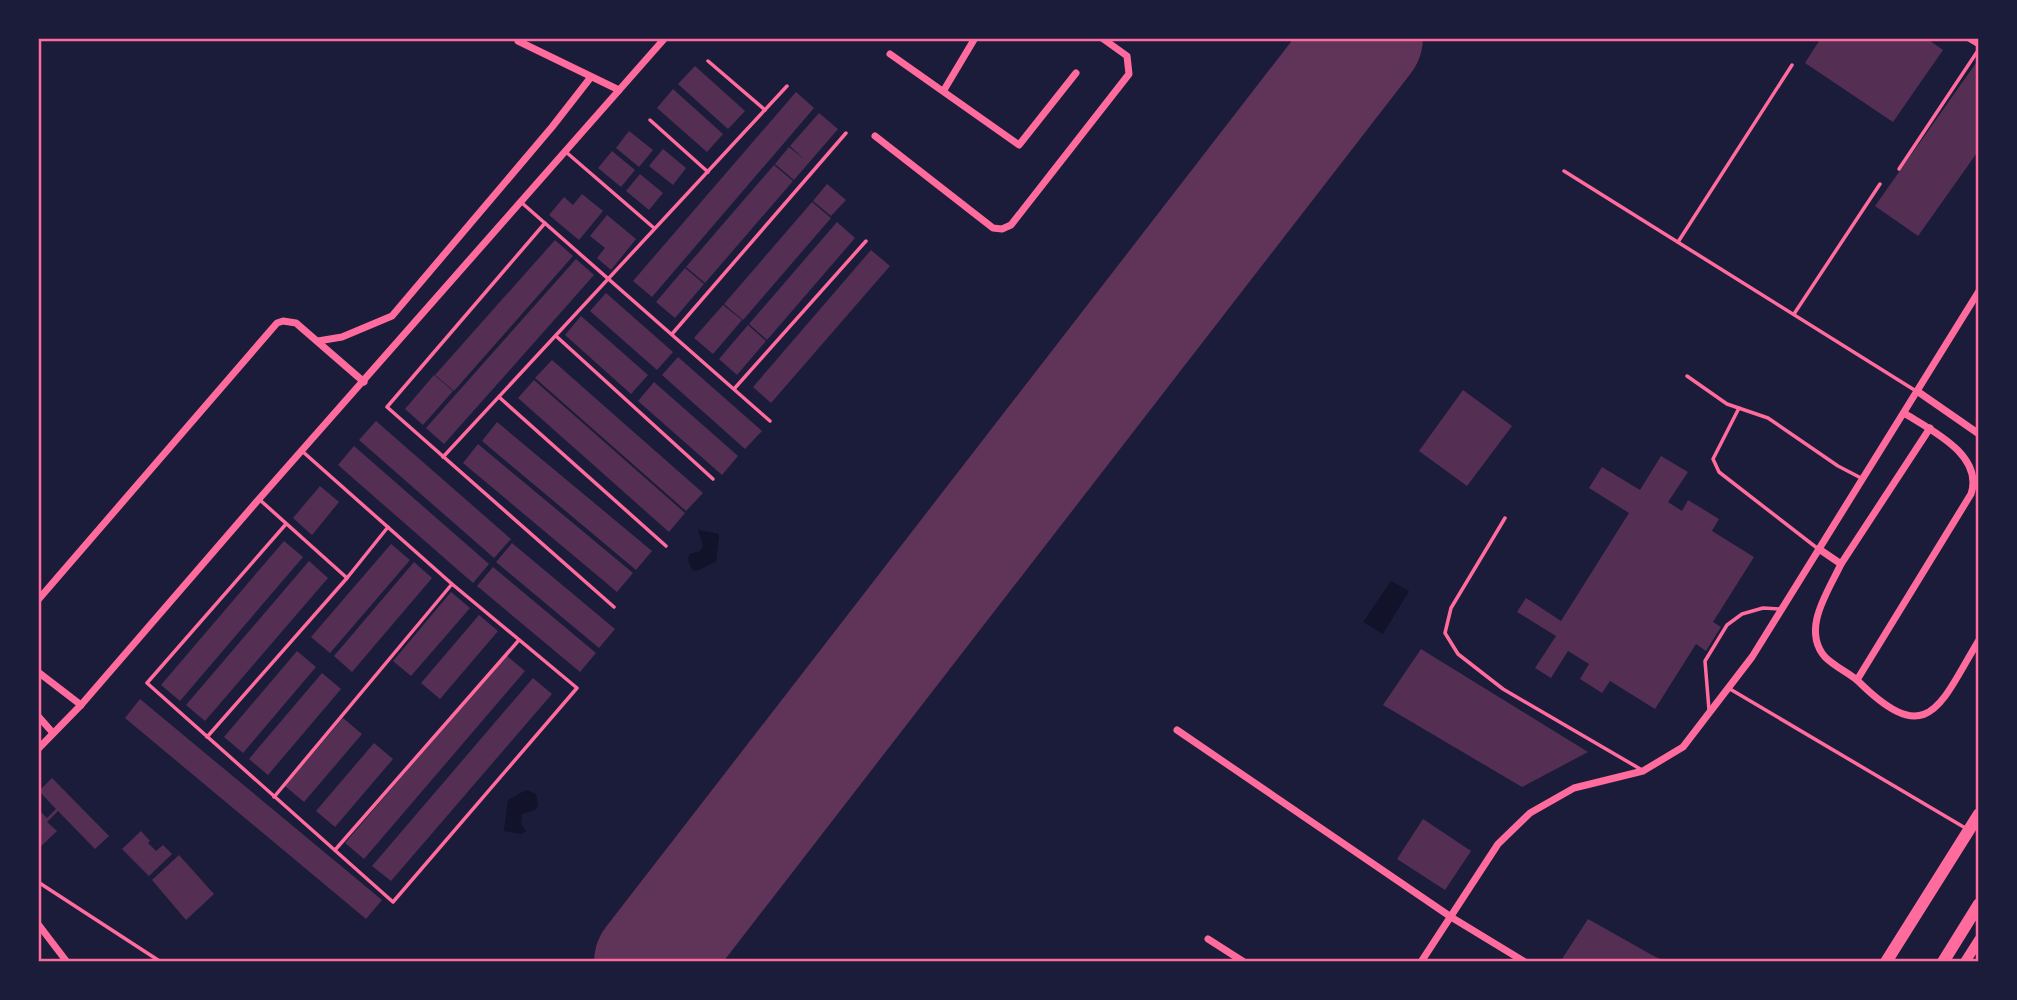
<svg xmlns="http://www.w3.org/2000/svg" width="2017" height="1000" viewBox="0 0 2017 1000" font-family="'Varela Round',sans-serif">
  <style>
    .water { fill: #12122b }
    .lines { fill: none; stroke-linecap: round; stroke-linejoin: round }
    .runway { stroke: #603358; stroke-width: 114 }
    .building { fill: #542f53 }
    .service { stroke: #ff6b9d; stroke-width: 3.5 }
    .minor { stroke: #ff6b9d; stroke-width: 7 }
    .tertiary { stroke: #ff6b9d; stroke-width: 10 }
    .primary { stroke: #ff6b9d; stroke-width: 12 }
    .neatline { fill: none; stroke: #ff6b9d; stroke-width: 2.5 }
  </style>
  <rect width="100%" height="100%" fill="#1b1b3a"/>
  <!-- water -->
  <g class="water">
    <path d="M698,530L719,534V537L716,562C703,565 692,582 688,558L690,554L700,551L703,546Z"/>
    <path d="M1391,581L1409,591L1383,634L1363,622Z"/>
    <path d="M526,790L536,794L538,806L535,810L522,814L521,824L526,831L521,834L504,831L508,800Z"/>
  </g>
  <g class="lines">
    <!-- runway -->
    <path class="runway" d="M651,962L1366,38"/>
  </g>
  <!-- building -->
  <g class="building">
    <path d="M1821,38H1926L1943,50L1893,122L1805,63Z"/>
    <path d="M1976,63L1979,64V150L1918,236L1875,206Z"/>
    <path d="M695,66L745,111L728,129L678,84Z"/>
    <path d="M673,89L723,134L707,152L657,108Z"/>
    <path d="M796,92L814,108L652,297L633,281Z"/>
    <path d="M819,113L838,129L794,180L775,164L789,147L805,160L790,146Z"/>
    <path d="M629,131L653,150L639,167L616,148Z"/>
    <path d="M663,149L686,168L673,185L649,166Z"/>
    <path d="M612,151L635,170L621,187L598,168Z"/>
    <path d="M774,165L793,181L705,283L686,267Z"/>
    <path d="M640,174L663,193L649,210L626,191Z"/>
    <path d="M827,184L846,200L831,216L813,201Z"/>
    <path d="M582,194L603,211L579,240L549,215L564,197L573,205Z"/>
    <path d="M812,202L831,218L743,320L724,304Z"/>
    <path d="M607,215L636,239L611,270L597,258L605,248L590,236Z"/>
    <path d="M837,222L855,238L767,340L749,324Z"/>
    <path d="M555,240L573,256L454,391L435,375Z"/>
    <path d="M871,250L890,266L771,403L753,387Z"/>
    <path d="M576,259L594,275L444,444L426,428Z"/>
    <path d="M685,268L704,284L675,318L656,302Z"/>
    <path d="M606,293L673,352L657,370L590,311Z"/>
    <path d="M723,305L742,320L713,354L694,338Z"/>
    <path d="M581,316L648,375L631,394L565,335Z"/>
    <path d="M748,325L766,341L737,375L719,359Z"/>
    <path d="M678,357L762,431L745,449L662,375Z"/>
    <path d="M552,360L703,493L686,511L535,378Z"/>
    <path d="M434,375L453,391L423,425L405,409Z"/>
    <path d="M534,380L685,513L669,532L518,398Z"/>
    <path d="M654,382L738,456L722,475L638,401Z"/>
    <path d="M1463,390L1512,426L1467,486L1419,451Z"/>
    <path d="M376,421L511,539L494,558L359,440Z"/>
    <path d="M497,422L652,551L636,570L482,441Z"/>
    <path d="M478,444L633,573L617,592L463,463Z"/>
    <path d="M354,446L489,564L473,583L338,465Z"/>
    <path d="M1661,456L1688,472L1668,502L1682,511L1688,500L1719,519L1712,531L1754,557L1713,622L1721,627L1706,651L1696,644L1655,709L1610,681L1602,693L1580,679L1589,664L1568,651L1551,678L1535,668L1556,636L1517,612L1526,598L1561,621L1629,513L1589,488L1602,467L1640,490Z"/>
    <path d="M320,486L339,502L312,535L293,518Z"/>
    <path d="M284,541L303,557L180,701L161,685Z"/>
    <path d="M512,543L615,629L599,648L496,562Z"/>
    <path d="M391,544L410,560L330,653L311,637Z"/>
    <path d="M309,561L328,578L205,721L186,705Z"/>
    <path d="M414,562L432,578L352,672L334,656Z"/>
    <path d="M493,567L596,653L580,672L477,586Z"/>
    <path d="M451,592L470,608L411,676L393,661Z"/>
    <path d="M479,615L498,631L440,699L421,683Z"/>
    <path d="M1421,649L1588,752L1522,787L1383,705Z"/>
    <path d="M297,651L316,667L243,753L224,737Z"/>
    <path d="M506,655L525,671L364,859L345,843Z"/>
    <path d="M322,673L341,689L268,775L249,759Z"/>
    <path d="M533,678L552,694L391,881L372,866Z"/>
    <path d="M140,699L382,900L366,919L125,718Z"/>
    <path d="M343,718L362,734L304,802L285,786Z"/>
    <path d="M374,743L393,759L335,827L316,811Z"/>
    <path d="M52,778L109,836L95,849L58,811L47,822L57,831L38,849V814L41,812L47,818L56,809L39,791Z"/>
    <path d="M1423,819L1471,851L1445,890L1397,859Z"/>
    <path d="M141,831L150,841L148,843L156,851L163,845L172,854L149,876L122,849Z"/>
    <path d="M179,855L214,894L186,920L152,880Z"/>
    <path d="M1588,919L1652,955L1666,962H1560Z"/>
  </g>
  <g class="lines">
    <!-- service -->
    <g class="service">
      <path d="M708,61L765,110"/>
      <path d="M650,120L708,172"/>
      <path d="M566,152L654,228"/>
      <path d="M1899,169L1979,49"/>
      <path d="M1564,171L1916,391"/>
      <path d="M522,203L770,421"/>
      <path d="M545,223L387,407L614,607"/>
      <path d="M1678,242L1792,65"/>
      <path d="M1794,314L1880,184"/>
      <path d="M672,334L846,133"/>
      <path d="M556,336L713,479"/>
      <path d="M1687,376L1727,404L1768,418L1838,466L1861,478"/>
      <path d="M734,389L866,241"/>
      <path d="M499,397L666,546"/>
      <path d="M1739,408L1713,459L1719,472L1817,548"/>
      <path d="M443,457L787,86"/>
      <path d="M260,500L347,578"/>
      <path d="M1505,518L1451,608L1445,633L1458,654L1503,689L1642,770"/>
      <path d="M286,524L147,683L393,902L577,688L452,584L302,451"/>
      <path d="M1730,689L1967,829"/>
      <path d="M1709,710L1705,661L1727,625L1742,614L1763,608L1781,609"/>
      <path d="M207,737L347,578L388,527"/>
      <path d="M274,797L452,584"/>
      <path d="M335,850L519,640"/>
      <path d="M38,882L161,962"/>
    </g>
    <!-- minor -->
    <g class="minor">
      <path d="M1969,38L1979,44"/>
      <path d="M518,41L619,90"/>
      <path d="M890,54L1019,145L1076,73"/>
      <path d="M944,90L975,38"/>
      <path d="M875,136L993,228L1002,229L1011,225L1129,74L1127,56L1102,38"/>
      <path d="M318,341L342,337L392,316L552,127L591,77"/>
      <path d="M1917,391L1979,434"/>
      <path d="M1904,413C1931,430 1984,455 1971,494L1857,680C1929,752 1940,704 1979,640"/>
      <path d="M1819,549L1841,564L1930,428"/>
      <path d="M1841,564C1828,592 1801,629 1825,657C1834,666 1847,672 1857,680"/>
      <path d="M38,600L277,323L283,321L296,323L364,382"/>
      <path d="M38,672L81,705"/>
      <path d="M38,716L53,733"/>
      <path d="M1177,730L1451,917L1525,962"/>
      <path d="M38,749L81,705L259,499L665,38"/>
      <path d="M38,924L67,962"/>
      <path d="M1208,939L1244,962"/>
      <path d="M1421,962L1498,844L1530,813L1574,788L1643,771L1683,747L1752,657L1979,291"/>
    </g>
    <!-- tertiary -->
    <path class="tertiary" d="M1965,962L1979,940"/>
    <!-- primary -->
    <g class="primary">
      <path d="M1886,962L1979,814"/>
      <path d="M1943,962L1979,904"/>
    </g>
  </g>
  <!-- border -->
  <rect width="2017" height="1000" fill="none" stroke="#1b1b3a" stroke-width="80"/>
  <rect x="40" y="40" width="1937" height="920" class="neatline"/>
</svg>
